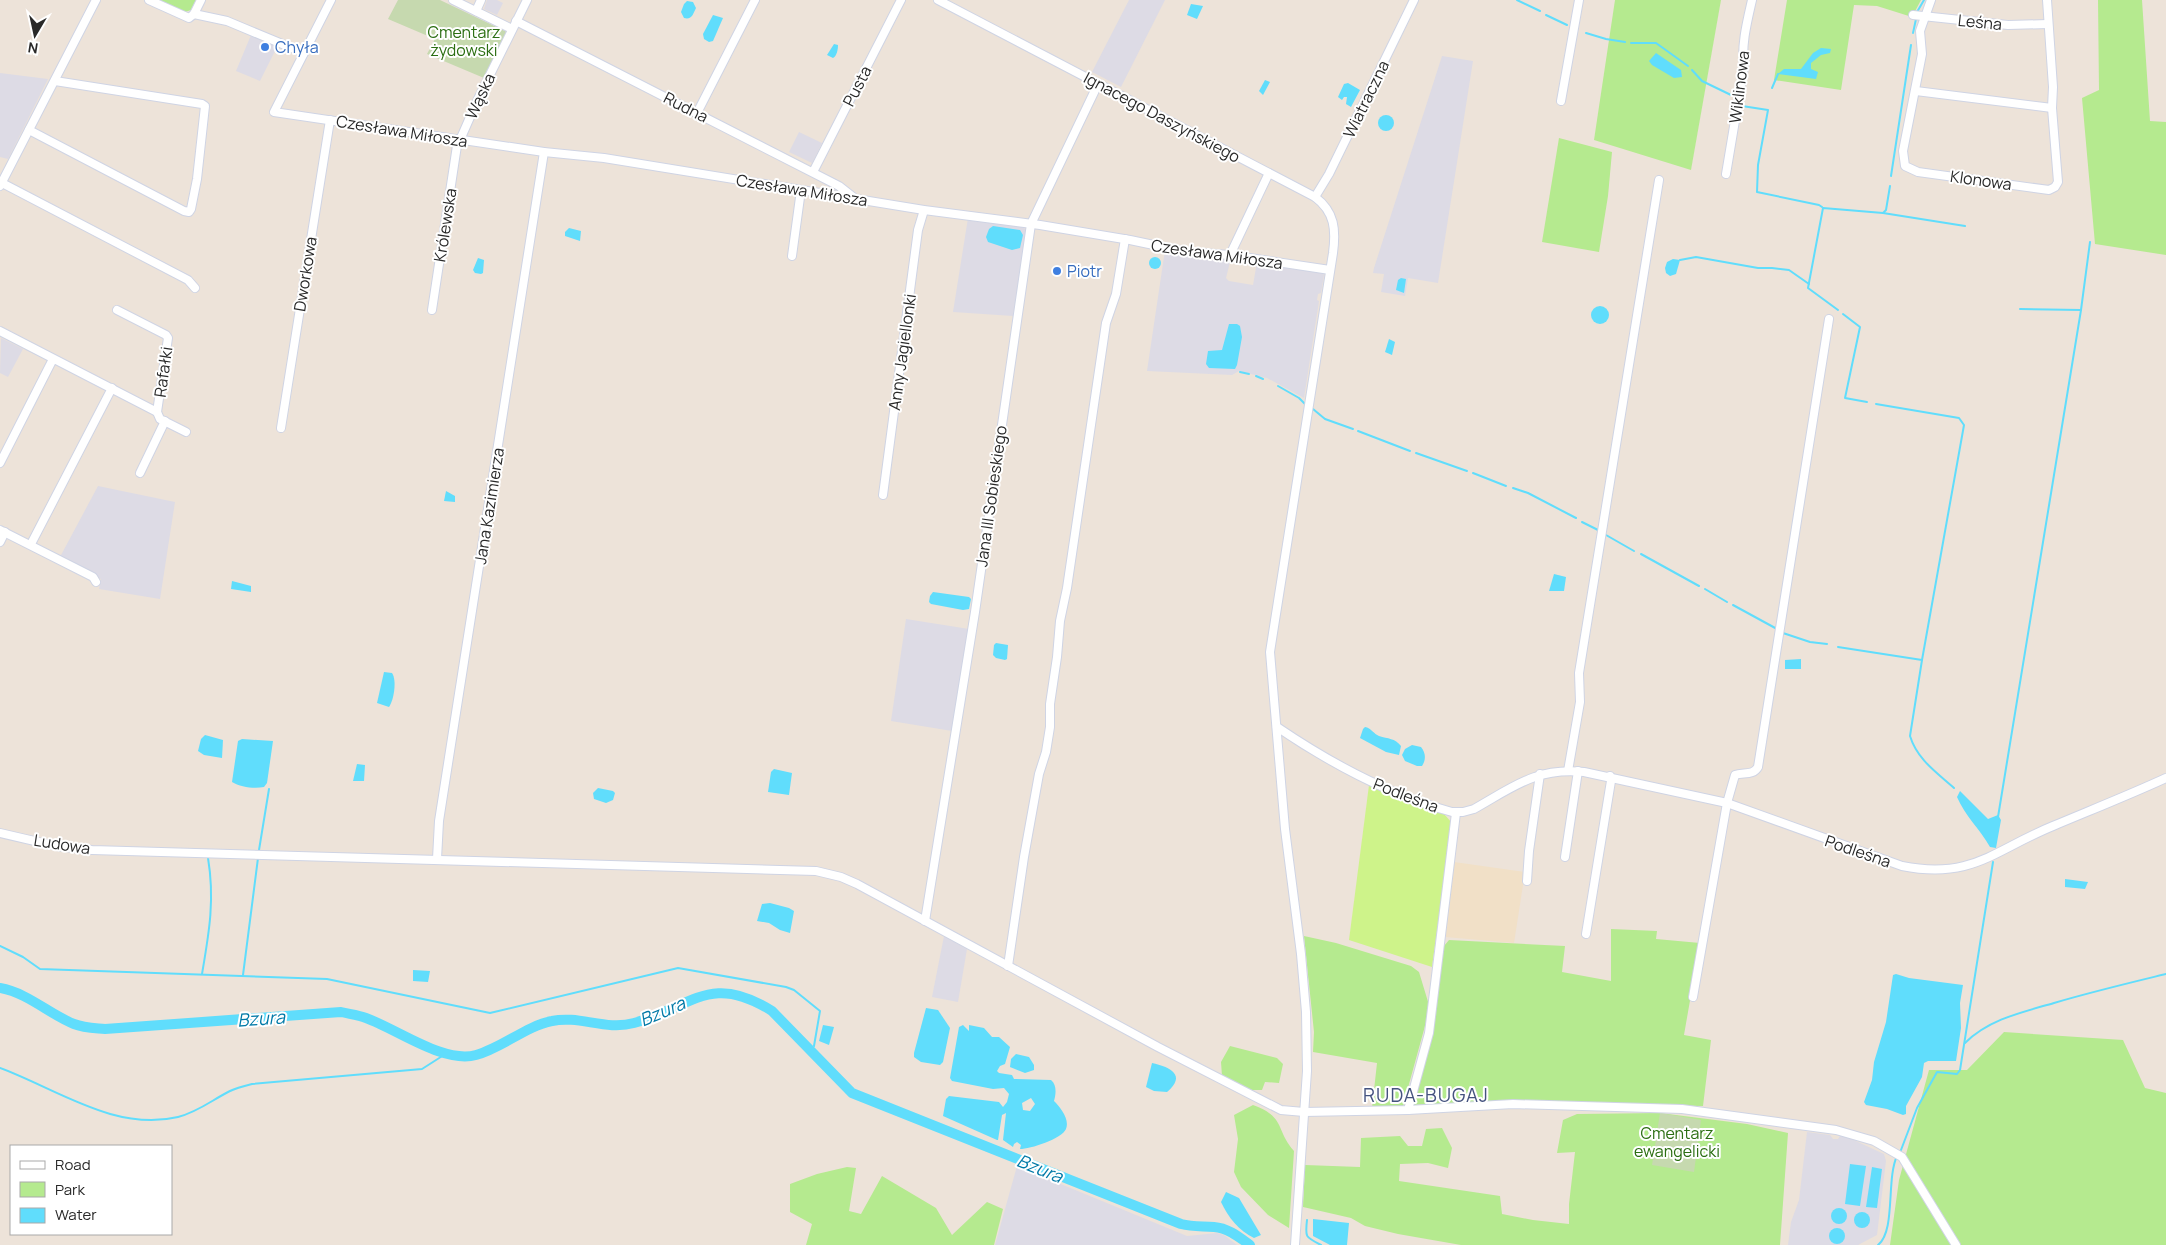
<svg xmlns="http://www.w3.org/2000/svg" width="2166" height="1245" viewBox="0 0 2166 1245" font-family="Manrope,sans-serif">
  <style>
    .industrial { fill: #dddbe5 }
    .education { fill: #f1e0c7 }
    .green { fill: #b5ea8f }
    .cemetery { fill: #c6d9af }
    .pitch { fill: #cef38a }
    .water { fill: #60ddfc; fill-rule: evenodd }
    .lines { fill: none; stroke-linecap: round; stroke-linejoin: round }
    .stream { stroke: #60ddfc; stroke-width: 2 }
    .river { stroke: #60ddfc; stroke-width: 10 }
    .minor-casing { stroke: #cfd4e4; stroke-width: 10 }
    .minor { stroke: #fff; stroke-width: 8 }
    .shop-dot { fill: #3f7fe0; stroke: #fff; stroke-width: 2 }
    .labels { text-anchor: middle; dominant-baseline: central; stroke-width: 4; stroke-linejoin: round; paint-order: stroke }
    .street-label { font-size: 16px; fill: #292929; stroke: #fff }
    .park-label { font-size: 16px; fill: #2b6e12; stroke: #fff }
    .shop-label { font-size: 16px; fill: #366cbe; stroke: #fff; text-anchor: start }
    .water-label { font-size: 18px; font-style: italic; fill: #0079a7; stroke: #fff }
    .quarter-label { font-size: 19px; letter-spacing: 1px; fill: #45537f; stroke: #fff }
  </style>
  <rect width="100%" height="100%" fill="#ede3d9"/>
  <!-- industrial -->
  <g class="industrial">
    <path d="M487,0H497L503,3L497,15L484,9Z"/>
    <path d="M1129,0H1165L1121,87L1092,72Z"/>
    <path d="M251,35L278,45L260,81L236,71Z"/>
    <path d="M1442,56L1473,61L1438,283L1408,278L1405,296L1381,292L1384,274L1373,273L1374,268Z"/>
    <path d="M0,73L48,79L8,159L0,157Z"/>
    <path d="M799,132L822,143L812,163L789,152Z"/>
    <path d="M968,218L1022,226L1026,230L1013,316L953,312Z"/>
    <path d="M1165,250L1183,256L1186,254L1221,258L1230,262L1226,278L1229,281L1253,285L1257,262L1323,273L1324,275L1321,293L1318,294L1317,300L1319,301L1304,398L1267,378L1239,371L1232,375L1147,371Z"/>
    <path d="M1,338L23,349L8,377L0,373Z"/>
    <path d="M98,486L175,502L160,599L99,589L101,579L60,557Z"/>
    <path d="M906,619L969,629L952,731L891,721Z"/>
    <path d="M944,936L967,949L958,1002L932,997Z"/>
    <path d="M1807,1132L1830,1135L1833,1139H1838L1840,1136L1847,1137L1884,1154L1886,1161L1877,1235L1858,1245H1788L1791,1222L1799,1200Z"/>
    <path d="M1017,1166L1187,1236L1217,1233L1224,1235L1237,1245H995Z"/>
  </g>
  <!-- education -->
  <path class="education" d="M1454,862L1525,872L1514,943L1445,937L1443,928Z"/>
  <!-- green -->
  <g class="green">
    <path d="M158,0H196L191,10L185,12Z"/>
    <path d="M1615,0H1721L1691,170L1594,140Z"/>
    <path d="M1787,0H1921L1912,17L1877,6L1854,5L1841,90L1774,80Z"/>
    <path d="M2098,0H2142L2150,121L2166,122V255L2095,244L2082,98L2099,90Z"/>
    <path d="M1559,138L1612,152L1608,196L1599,252L1542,242Z"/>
    <path d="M1611,929L1657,931L1656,939L1700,943L1684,1035L1711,1040L1703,1106L1461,1103L1412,1105L1433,1033L1444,946L1449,940L1565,946L1562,972L1611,981Z"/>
    <path d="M1304,936L1336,943L1411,966L1419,972L1429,1005L1428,1015L1403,1106L1372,1108L1377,1063L1313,1052L1314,1032Z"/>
    <path d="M2004,1032L2123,1040L2145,1088L2166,1093V1245H1890L1899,1180L1929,1070H1967Z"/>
    <path d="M1230,1046L1277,1058L1283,1064L1279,1083L1265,1082L1262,1090H1251L1222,1076L1221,1062Z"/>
    <path d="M1253,1105C1286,1117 1275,1129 1294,1151L1289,1228L1268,1215L1241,1187L1234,1172L1238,1139L1234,1115Z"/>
    <path d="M1660,1113L1747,1124L1788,1133L1780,1245H1461L1398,1234L1365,1226L1351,1218L1303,1207L1305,1165L1360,1167L1361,1138L1400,1136L1408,1146H1422L1426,1129L1442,1128L1452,1148L1448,1168L1428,1163L1400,1164L1399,1181L1500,1196L1502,1214L1533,1220L1569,1224V1204L1575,1152L1557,1153L1563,1120L1577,1114Z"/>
    <path d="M847,1167L856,1168L849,1211L861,1214L882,1176L936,1208L952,1235L987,1202L1003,1209L994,1245H806L812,1224L790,1212V1184L817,1174Z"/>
  </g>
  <!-- cemetery -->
  <g class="cemetery">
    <path d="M398,0H440L507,32L484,78L427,54L435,39L388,19Z"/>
    <path d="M1660,1113L1701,1120L1694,1172L1652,1165Z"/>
  </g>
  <!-- pitch -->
  <path class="pitch" d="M1369,785L1444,814L1452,823L1432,967L1349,940Z"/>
  <!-- water -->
  <g class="water">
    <path d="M687,1L693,2L696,8C693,14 692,20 684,18L681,12L684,4Z"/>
    <path d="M1191,4L1203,6L1197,19L1187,15Z"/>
    <path d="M713,15L723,18L713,41L709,42L704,39L703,34Z"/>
    <path d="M834,44L838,45C838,49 837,56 833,58L827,55Z"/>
    <path d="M1821,48L1831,49L1830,53L1821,55L1811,63V69L1818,72L1816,79L1778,74L1784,69H1801L1813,53Z"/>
    <path d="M1656,53L1681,70L1682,77L1674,78L1652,65L1649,61Z"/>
    <path d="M1265,80L1270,82L1263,95L1259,91Z"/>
    <path d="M1348,83L1360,90L1351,107L1346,104L1347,97H1344L1342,100L1338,97L1344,84Z"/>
    <circle cx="1386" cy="123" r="8"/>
    <path d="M993,226L1020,230L1023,235L1020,248L1012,250L988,242L986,237L989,229Z"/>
    <path d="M569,228L581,231L580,241L565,236V232Z"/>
    <circle cx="1155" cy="263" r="6"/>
    <path d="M478,258L484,260L483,273L481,274L475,273L473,270Z"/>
    <path d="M1673,259L1680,260L1676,274L1670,276L1666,273L1665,268L1667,262Z"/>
    <path d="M1401,278L1406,279L1404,293L1396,290L1398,280Z"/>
    <circle cx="1600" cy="315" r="9"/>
    <path d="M1229,324H1237L1240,326L1242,337L1237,365L1235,369L1209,368L1206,364L1208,351L1222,350Z"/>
    <path d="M1389,339L1395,342L1392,355L1385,352Z"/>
    <path d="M446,491L455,496V502L444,501Z"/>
    <path d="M1554,574L1566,577L1564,591H1549Z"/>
    <path d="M232,581L251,586V592L231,589Z"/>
    <path d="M933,592L969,597L971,599L969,609L963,610L931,604L929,602L930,596Z"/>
    <path d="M996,643L1008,645L1007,659L1005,660L996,658L993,655L994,645Z"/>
    <path d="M1801,659V669H1785V660Z"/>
    <path d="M384,672L392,673C397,680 394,700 389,707L377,703Z"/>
    <path d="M1365,727C1371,728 1374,734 1379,736C1388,739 1395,738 1401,746L1399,755L1386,752L1360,738L1363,729Z"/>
    <path d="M205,735L223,740L222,758L204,755L198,751L201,739Z"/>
    <path d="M242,739L273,741L267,783L264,787C254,789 240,787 232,782L238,741Z"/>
    <path d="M1412,745L1421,747C1426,753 1426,760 1422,766H1417L1405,761L1402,755L1405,749Z"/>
    <path d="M357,764L365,765L364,781H353Z"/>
    <path d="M774,769L792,773L789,795L768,792L771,772Z"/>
    <path d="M598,788L613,791L615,793L613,800L606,803L594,799L593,793Z"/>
    <path d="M1960,791L1988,819L1998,815L2001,820L1996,848L1990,847C1980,829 1965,816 1957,797Z"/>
    <path d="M2065,879L2088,882L2085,889L2065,887Z"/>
    <path d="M770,903L789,908L794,911L790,933L780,930L769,923L757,921L762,904Z"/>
    <path d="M413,970L430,971L428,982L413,981Z"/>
    <path d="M1896,974L1909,978L1963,985L1960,1003L1961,1028L1956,1061H1928L1924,1063L1922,1077L1906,1106V1114L1903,1115L1887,1109L1866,1105L1864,1102L1872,1080L1874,1062L1886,1022L1893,975Z"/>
    <path d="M926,1008L938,1010L950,1028L943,1062L940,1065L921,1062L914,1057V1053Z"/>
    <path d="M823,1025L834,1027L829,1045L819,1041Z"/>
    <path d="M963,1025L969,1031V1025L984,1028L992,1037H999L1010,1047L1005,1064L1000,1066L997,1071L999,1073L1012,1075L1014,1079L1051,1080C1057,1085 1056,1094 1054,1101C1060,1107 1070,1119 1066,1129C1062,1139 1030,1149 1020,1149L1021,1145L1017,1142L1014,1144L1013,1147L1003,1140L1006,1113L1002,1115L998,1140H997L943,1116L946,1099L949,1096L999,1102L1003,1107L1007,1102L1009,1094L1004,1088L993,1089L952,1081L950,1078L959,1027ZM1031,1098L1035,1104L1030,1111L1023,1110L1022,1103Z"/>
    <path d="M1016,1054L1029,1057L1034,1065V1070L1025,1073L1010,1067L1011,1059Z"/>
    <path d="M1152,1063C1170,1067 1187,1075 1167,1092L1154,1091L1146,1087Z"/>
    <path d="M1850,1164L1866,1166L1860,1206L1845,1204Z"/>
    <path d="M1872,1167L1882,1169L1877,1208L1866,1207Z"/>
    <path d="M1226,1192L1239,1198L1261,1235L1254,1238C1239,1231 1228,1217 1221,1202Z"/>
    <circle cx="1839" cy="1216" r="8"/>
    <circle cx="1862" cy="1220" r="8"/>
    <path d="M1313,1219L1349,1223L1347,1245H1330L1313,1236Z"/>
    <circle cx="1837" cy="1236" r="8"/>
  </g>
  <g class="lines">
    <!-- stream -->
    <g class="stream">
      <path d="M1517,0L1540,11"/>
      <path d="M1917,12L1924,0"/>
      <path d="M1546,15L1567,25"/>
      <path d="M1586,33L1606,39L1625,42"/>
      <path d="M1913,33L1916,19"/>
      <path d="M1631,43H1656L1688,66"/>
      <path d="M1692,70L1702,81L1731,95"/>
      <path d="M1772,88L1778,74"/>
      <path d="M1742,106L1768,110L1758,165L1757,192L1819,205L1822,207"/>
      <path d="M1891,176L1911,45"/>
      <path d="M1883,213L1965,226"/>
      <path d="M1680,260L1696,257L1758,268H1772L1789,270L1809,284"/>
      <path d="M2020,309L2081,310"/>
      <path d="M1838,310L1808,288L1823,208L1883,213L1886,210L1890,186"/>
      <path d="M1843,314L1860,327L1845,398L1867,402"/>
      <path d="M1240,372L1249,374"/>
      <path d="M1256,376L1263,379"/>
      <path d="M1278,386L1299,398L1305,404"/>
      <path d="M1876,404L1959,418L1964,425L1922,660"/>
      <path d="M1313,409L1325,419L1353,429"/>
      <path d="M1358,431L1410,451"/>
      <path d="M1416,453L1467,471"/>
      <path d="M1473,473L1506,486"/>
      <path d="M1513,488L1528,493L1576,518"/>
      <path d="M1582,522L1600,531"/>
      <path d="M1606,535L1634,551"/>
      <path d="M1641,554L1699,586"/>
      <path d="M1705,589L1727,602"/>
      <path d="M1733,605L1777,629"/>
      <path d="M1783,633L1810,642L1827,644"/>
      <path d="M1838,647L1922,660L1910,736C1917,759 1936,772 1954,788"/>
      <path d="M1998,817L2081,310L2090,242"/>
      <path d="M259,850L269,789"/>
      <path d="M0,946L23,957L40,969L327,979L490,1013L678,968L786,987L794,990L820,1011L814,1046"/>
      <path d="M202,974C209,933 215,900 208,858"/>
      <path d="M243,975L258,858"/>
      <path d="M1965,1043C1989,1019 2023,1012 2054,1003C2091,992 2129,983 2166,974"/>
      <path d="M0,1068C57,1089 115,1132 178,1117C198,1112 212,1100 230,1091C236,1088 244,1086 252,1084L422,1069L447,1053"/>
      <path d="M1901,1150L1917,1108L1937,1072L1957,1074L1960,1070L1993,862"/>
      <path d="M1307,1220C1305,1237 1305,1237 1321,1245"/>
      <path d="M1878,1245C1896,1231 1886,1179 1897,1156"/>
    </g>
    <!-- river -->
    <path class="river" d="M0,988C28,993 49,1014 74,1024C84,1028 95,1028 105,1029L341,1012C349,1014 358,1015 366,1018C397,1029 444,1064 476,1055C502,1048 526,1026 552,1021C579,1015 606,1031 634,1023C692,1007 710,972 772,1011L852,1093L1181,1224C1193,1227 1202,1226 1214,1227C1228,1228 1239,1237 1250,1245"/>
    <defs>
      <g id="minor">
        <path d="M149,0L189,18L194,14L201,0"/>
        <path d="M331,0L274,112L544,152L604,158L924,210L1040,225L1130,240L1187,252L1230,255L1330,270"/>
        <path d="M453,0L512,29"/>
        <path d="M938,0L1315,197C1335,212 1336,230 1333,253L1270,652L1285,829L1301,954L1306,1012L1307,1071L1295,1245"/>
        <path d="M1931,0L1920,31L1922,54L1903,151L1905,166L1918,172L2049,190L2055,187L2058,182L2052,108L2053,87L2047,0"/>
        <path d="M476,11L481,0"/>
        <path d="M194,14L227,21L304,53"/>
        <path d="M1913,15L2008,25L2048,24"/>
        <path d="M516,21L839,186L853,197"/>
        <path d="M1916,91L2052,108"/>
        <path d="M1561,101L1579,0"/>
        <path d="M697,113L755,0"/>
        <path d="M29,130L184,211L189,212L191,209L197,179L205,106L202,104L55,81"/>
        <path d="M460,140L478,99L527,0"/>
        <path d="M813,172L901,0"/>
        <path d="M1726,174L1744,67C1741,45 1747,22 1752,0"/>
        <path d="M2,183L188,280L195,288"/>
        <path d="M0,186L96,0"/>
        <path d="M1315,197L1329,174L1414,0"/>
        <path d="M1230,255L1269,173"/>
        <path d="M792,256L801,190"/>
        <path d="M432,310L458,139"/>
        <path d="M0,331L157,412L168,338L166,335L117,310"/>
        <path d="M157,412L160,419L186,432"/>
        <path d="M281,428L330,120"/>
        <path d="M0,463L53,359"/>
        <path d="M140,473L165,421"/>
        <path d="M883,495L914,260L918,230L924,210"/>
        <path d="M0,530L93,577L96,582"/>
        <path d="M0,542L5,532"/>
        <path d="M31,544L112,388"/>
        <path d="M1277,727C1330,763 1389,795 1452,812H1463L1474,809C1513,787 1537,767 1584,772L1727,803L1902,866C1972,880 1994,850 2053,826C2091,810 2129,795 2166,778"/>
        <path d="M1568,771L1580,702L1579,673L1659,180"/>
        <path d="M0,833L56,846L92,850L816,871L841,877L857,884L1158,1047L1281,1110L1304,1112L1408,1110L1513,1104L1682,1109L1836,1130L1874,1141L1902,1157L1956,1245"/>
        <path d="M1565,857L1578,771"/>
        <path d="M437,859L439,821L544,152"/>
        <path d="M1527,881L1529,851L1540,774"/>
        <path d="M925,921L975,612L1031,224L1098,84"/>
        <path d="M1586,934L1611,781L1610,776"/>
        <path d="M1008,966L1024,857L1039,774L1046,752L1050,727V704L1057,657L1060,621L1067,588L1106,323L1116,294L1125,239"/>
        <path d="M1693,997L1727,803L1735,775C1743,772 1753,776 1758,767L1829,319"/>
        <path d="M1408,1110L1429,1033L1456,813"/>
      </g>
    </defs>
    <!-- minor casing -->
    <use href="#minor" class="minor-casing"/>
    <!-- minor -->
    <use href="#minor" class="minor"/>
  </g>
  <!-- markers -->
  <g class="shop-dot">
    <circle cx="265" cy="47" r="5"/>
    <circle cx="1057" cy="271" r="5"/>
  </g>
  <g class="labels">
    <!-- street labels -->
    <g class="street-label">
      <text transform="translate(1980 22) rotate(6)">Leśna</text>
      <text transform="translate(857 86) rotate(-63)">Pusta</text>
      <text transform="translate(1739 87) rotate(-83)">Wiklinowa</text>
      <text transform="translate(480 96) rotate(-65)">Wąska</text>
      <text transform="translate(1366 99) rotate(-64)">Wiatraczna</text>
      <text transform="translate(686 107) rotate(27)">Rudna</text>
      <text transform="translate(1162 117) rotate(28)">Ignacego Daszyńskiego</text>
      <text transform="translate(402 131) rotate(9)">Czesława Miłosza</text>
      <text transform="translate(1981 180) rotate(8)">Klonowa</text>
      <text transform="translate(802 190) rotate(9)">Czesława Miłosza</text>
      <text transform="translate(445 225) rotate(-81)">Królewska</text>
      <text transform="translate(1217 254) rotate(8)">Czesława Miłosza</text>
      <text transform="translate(305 274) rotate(-81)">Dworkowa</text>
      <text transform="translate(902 352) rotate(-82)">Anny Jagiellonki</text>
      <text transform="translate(163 372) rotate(-82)">Rafałki</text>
      <text transform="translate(991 496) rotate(-82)">Jana III Sobieskiego</text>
      <text transform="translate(489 506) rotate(-81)">Jana Kazimierza</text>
      <text transform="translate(1406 795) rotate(21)">Podleśna</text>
      <text transform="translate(62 844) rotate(9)">Ludowa</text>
      <text transform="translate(1858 851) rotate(19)">Podleśna</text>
    </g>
    <!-- park labels -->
    <g class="park-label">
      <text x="464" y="32">Cmentarz<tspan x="464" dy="18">żydowski</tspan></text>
      <text x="1677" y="1133">Cmentarz<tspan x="1677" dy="18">ewangelicki</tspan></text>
    </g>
    <!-- shop labels -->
    <g class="shop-label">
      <text x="275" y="47">Chyła</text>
      <text x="1067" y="271">Piotr</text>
    </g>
    <!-- water labels -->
    <g class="water-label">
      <text transform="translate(662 1011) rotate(-23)">Bzura</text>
      <text transform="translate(261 1018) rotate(-4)">Bzura</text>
      <text transform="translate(1040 1168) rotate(22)">Bzura</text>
    </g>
    <!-- quarter labels -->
    <g class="quarter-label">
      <text x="1426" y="1095">RUDA-BUGAJ</text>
    </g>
  </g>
  <!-- legend -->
  <rect x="10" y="1145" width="162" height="90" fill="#ffffff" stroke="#a9a9a9"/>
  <rect x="20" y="1161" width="25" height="8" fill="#ffffff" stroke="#a9a9a9"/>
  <text x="55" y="1170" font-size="15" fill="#292929">Road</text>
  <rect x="20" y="1182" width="25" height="15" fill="#b5ea8f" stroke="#a9a9a9"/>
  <text x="55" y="1195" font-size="15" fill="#292929">Park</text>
  <rect x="20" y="1208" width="25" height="15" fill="#60ddfc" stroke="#a9a9a9"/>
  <text x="55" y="1220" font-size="15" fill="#292929">Water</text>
  <!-- north arrow -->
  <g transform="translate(35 35) rotate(189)" stroke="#ffffff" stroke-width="4" paint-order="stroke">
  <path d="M0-4L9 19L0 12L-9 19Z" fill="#292929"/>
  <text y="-8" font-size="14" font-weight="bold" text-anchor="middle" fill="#292929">N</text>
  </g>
</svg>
